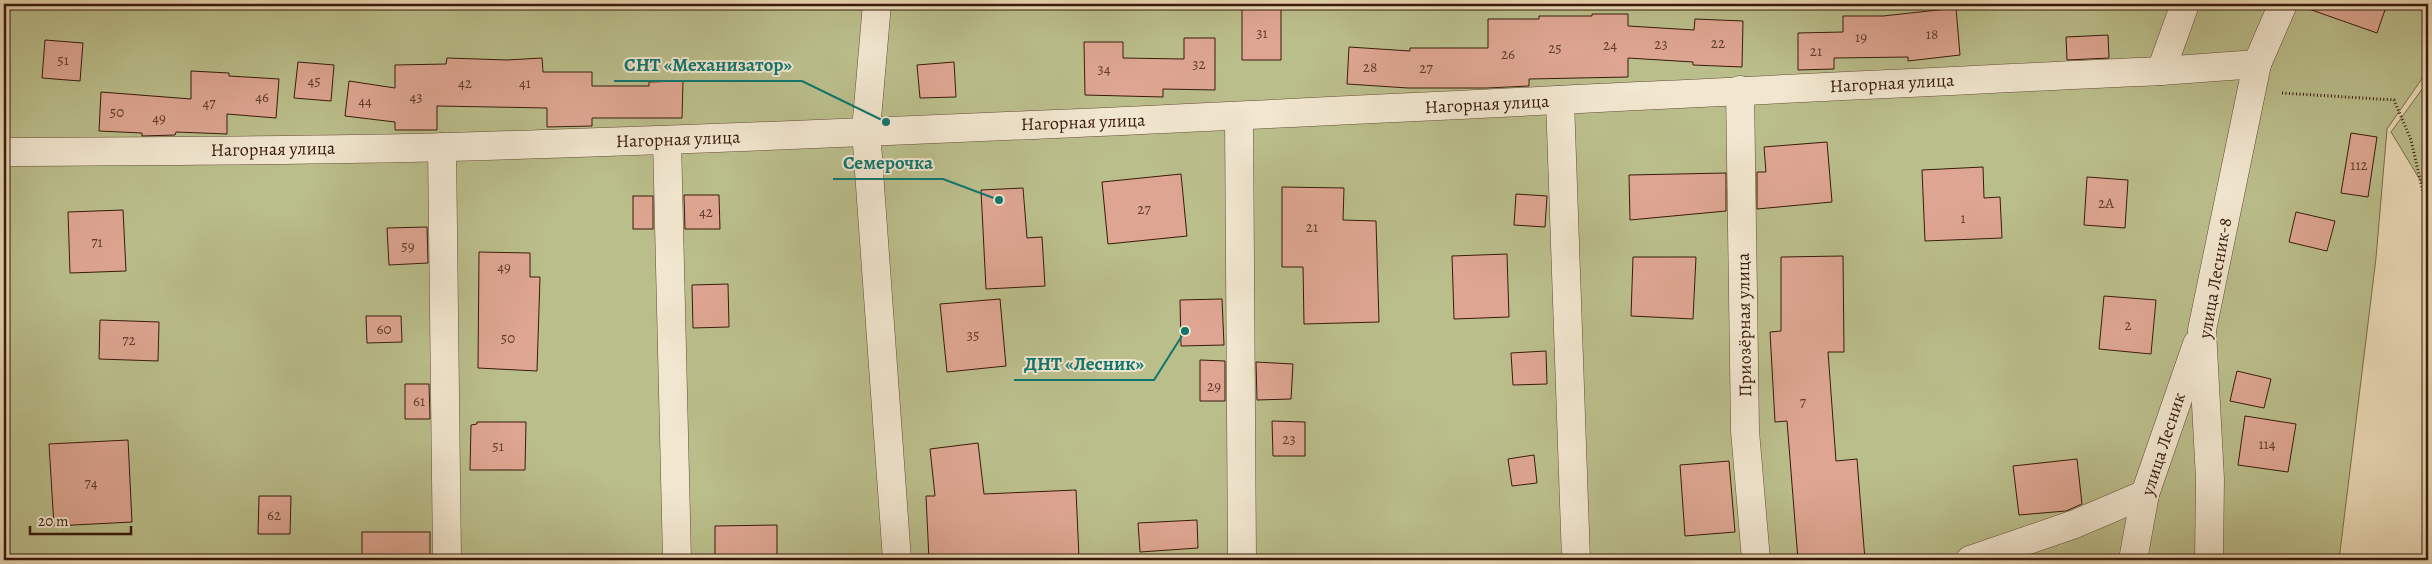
<svg xmlns="http://www.w3.org/2000/svg" width="2432" height="564" viewBox="0 0 2432 564" font-family="Alegreya,serif">
  <style>
    .green { fill: #babe8b; stroke: #7a6c4b }
    .building { fill: #dea692; stroke: #391a0b }
    .lines { fill: none; stroke-linecap: round; stroke-linejoin: round }
    .minor-casing { stroke: #654a36; stroke-width: 29 }
    .path { stroke: #391a0b; stroke-width: 3; stroke-dasharray: 1 2.5; stroke-linecap: butt }
    .minor { stroke: #f1e6cf; stroke-width: 28 }
    .labels { text-anchor: middle; dominant-baseline: central; stroke-width: 4; stroke-linejoin: round; paint-order: stroke }
    .number-label { font-size: 15px; fill: #623d2d }
    .street-label { font-size: 18px; fill: #391a0b; stroke: #f1e6cf }
    .leader { fill: none; stroke: #0f766e; stroke-width: 2 }
    .callout-dot { fill: #0f766e; stroke: #f1e6cf; stroke-width: 2 }
    .callout-label { font-size: 19px; text-anchor: middle; font-weight: bold; fill: #0f766e; stroke: #f1e6cf; stroke-width: 4; stroke-linejoin: round; paint-order: stroke }
  </style>
  <rect width="100%" height="100%" fill="#e9d9b5"/>
  <filter id="stains"><feTurbulence type="fractalNoise" baseFrequency=".004" numOctaves="4"/><feColorMatrix values="0 0 0 0 .2 0 0 0 0 .09 0 0 0 0 .02 0 0 0 .5 -.17"/></filter>
  <radialGradient id="worn" r=".72"><stop offset=".6" stop-color="#630" stop-opacity="0"/><stop offset="1" stop-color="#630" stop-opacity=".3"/></radialGradient>
  <!-- green -->
  <g class="green">
    <path d="M4,4H2428V70L2387,129L2376,258L2339,560H4Z"/>
    <path d="M2428,81V193L2391,132Z"/>
  </g>
  <!-- building -->
  <g class="building">
    <path d="M2307,4H2387L2377,33L2306,8Z"/>
    <path d="M1242,5L1281,6V60H1242Z"/>
    <path d="M1956,8L1960,55L1908,61V57L1834,58V69L1798,70V33L1843,32V16H1883Z"/>
    <path d="M1592,14H1628V26L1694,30L1695,19L1743,21L1742,67L1693,65V62L1628,58V77L1529,79V86L1487,88H1408L1347,84L1349,47L1410,51V48H1488V19H1539V16H1592Z"/>
    <path d="M2108,35L2109,58L2067,60L2066,37Z"/>
    <path d="M1184,38H1215V90L1163,89V97L1085,95L1084,42H1123V58L1184,59Z"/>
    <path d="M45,40L83,43L80,81L42,78Z"/>
    <path d="M447,58L507,60L542,58L543,72H592V86H649V82L683,81L682,118H592V126L547,127V108L437,106V130H395V122L345,116L349,81L395,88V65L446,64Z"/>
    <path d="M298,62L334,65L331,101L294,98Z"/>
    <path d="M954,62L956,97L920,98L917,65Z"/>
    <path d="M191,71L229,73V76L279,79L276,118L227,114V134L176,132L175,135L142,136V133L99,131L101,92L191,99Z"/>
    <path d="M2351,133L2377,137L2368,197L2341,193Z"/>
    <path d="M1827,142L1832,202L1757,209V172H1766L1764,147Z"/>
    <path d="M1983,167L1984,198L2000,197L2002,238L1925,241L1922,170Z"/>
    <path d="M1726,173V211L1630,220L1629,175Z"/>
    <path d="M1181,174L1187,236L1108,244L1102,182Z"/>
    <path d="M2087,177L2128,180L2125,228L2084,225Z"/>
    <path d="M1282,187L1344,188L1343,220L1376,221L1379,322L1304,324L1303,267H1282Z"/>
    <path d="M1023,188L1027,238L1042,237L1045,286L986,289L981,190Z"/>
    <path d="M1516,194L1547,196L1545,227L1514,225Z"/>
    <path d="M684,195H719L720,229H685Z"/>
    <rect x="633" y="196" width="20" height="33"/>
    <path d="M123,210L126,271L70,273L68,212Z"/>
    <path d="M2296,212L2335,221L2327,251L2289,242Z"/>
    <path d="M427,227L428,263L389,265L387,228Z"/>
    <path d="M479,252L530,253V277H540L537,371L478,368Z"/>
    <path d="M1507,254L1509,317L1454,319L1452,256Z"/>
    <path d="M1843,256L1844,352H1828L1836,461L1857,459L1865,560H1798L1787,421L1775,422L1770,332L1781,331V257Z"/>
    <path d="M1633,257H1696L1693,319L1631,316Z"/>
    <path d="M728,284L729,327L693,328L692,285Z"/>
    <path d="M2104,296L2156,300L2151,354L2099,349Z"/>
    <path d="M1000,299L1006,366L947,372L940,304Z"/>
    <path d="M1222,299L1224,345L1181,346L1180,300Z"/>
    <path d="M366,316H401L402,342L367,343Z"/>
    <path d="M100,320L159,322L158,361L99,359Z"/>
    <path d="M1546,351L1547,384L1513,385L1511,353Z"/>
    <path d="M1200,360L1225,361V401H1200Z"/>
    <path d="M1256,362L1293,364L1291,399L1257,400Z"/>
    <path d="M2237,371L2271,379L2264,408L2230,401Z"/>
    <path d="M405,384H429L430,419H405Z"/>
    <path d="M2245,416L2296,424L2288,472L2238,465Z"/>
    <path d="M1272,421L1305,422V456H1273Z"/>
    <path d="M477,422H526L525,470H470L471,425L477,424Z"/>
    <path d="M128,440L132,522L54,526L49,444Z"/>
    <path d="M978,443L984,494L1076,490L1079,558L929,560L926,496H935L930,449Z"/>
    <path d="M1534,455L1537,483L1512,486L1508,459Z"/>
    <path d="M2077,459L2082,504L2066,511L2019,515L2013,466Z"/>
    <path d="M1729,461L1735,532L1685,536L1680,465Z"/>
    <path d="M259,496H291L290,534H258Z"/>
    <path d="M1197,520L1198,548L1140,552L1138,523Z"/>
    <path d="M777,525V559L715,560V526Z"/>
    <rect x="362" y="532" width="68" height="28"/>
  </g>
  <g class="lines">
    <defs>
      <g id="minor">
        <path d="M877,4L866,130L897,560"/>
        <path d="M2161,71L2185,4"/>
        <path d="M1740,90L1745,431L1756,560"/>
        <path d="M1560,100L1576,560"/>
        <path d="M1239,116L1242,560"/>
        <path d="M667,140L677,560"/>
        <path d="M442,147L447,560"/>
        <path d="M4,152C152,151 300,151 449,147C1020,130 1590,97 2161,71L2257,64"/>
        <path d="M1970,560L2075,524L2145,494"/>
        <path d="M2133,560L2145,494L2197,344"/>
        <path d="M2209,560L2210,479L2202,330L2257,64L2283,4"/>
      </g>
    </defs>
    <!-- minor casing -->
    <use href="#minor" class="minor-casing"/>
    <!-- path -->
    <path class="path" d="M2282,93L2394,100L2411,140L2428,214"/>
    <!-- minor -->
    <use href="#minor" class="minor"/>
  </g>
  <g class="labels">
    <!-- number labels -->
    <g class="number-label">
      <text x="1262" y="33">31</text>
      <text x="1932" y="34">18</text>
      <text x="1861" y="37">19</text>
      <text x="1718" y="43">22</text>
      <text x="1661" y="44">23</text>
      <text x="1610" y="45">24</text>
      <text x="1555" y="48">25</text>
      <text x="1816" y="51">21</text>
      <text x="1508" y="54">26</text>
      <text x="63" y="60">51</text>
      <text x="1199" y="64">32</text>
      <text x="1370" y="67">28</text>
      <text x="1426" y="68">27</text>
      <text x="1104" y="69">34</text>
      <text x="314" y="81">45</text>
      <text x="465" y="83">42</text>
      <text x="525" y="83">41</text>
      <text x="262" y="97">46</text>
      <text x="416" y="97">43</text>
      <text x="365" y="101">44</text>
      <text x="209" y="103">47</text>
      <text x="117" y="112">50</text>
      <text x="159" y="118">49</text>
      <text x="2359" y="165">112</text>
      <text x="2106" y="203">2А</text>
      <text x="1144" y="209">27</text>
      <text x="706" y="212">42</text>
      <text x="1963" y="218">1</text>
      <text x="1312" y="227">21</text>
      <text x="97" y="242">71</text>
      <text x="408" y="246">59</text>
      <text x="504" y="267">49</text>
      <text x="2128" y="325">2</text>
      <text x="384" y="329">60</text>
      <text x="973" y="335">35</text>
      <text x="508" y="338">50</text>
      <text x="129" y="340">72</text>
      <text x="1214" y="386">29</text>
      <text x="419" y="401">61</text>
      <text x="1803" y="402">7</text>
      <text x="1289" y="439">23</text>
      <text x="2267" y="444">114</text>
      <text x="498" y="446">51</text>
      <text x="91" y="483">74</text>
      <text x="274" y="515">62</text>
    </g>
    <!-- street labels -->
    <g class="street-label">
      <text transform="translate(1892 83) rotate(-3)">Нагорная улица</text>
      <text transform="translate(1487 104) rotate(-3)">Нагорная улица</text>
      <text transform="translate(1083 122) rotate(-2)">Нагорная улица</text>
      <text transform="translate(678 139) rotate(-2)">Нагорная улица</text>
      <text transform="translate(273 149) rotate(-1)">Нагорная улица</text>
      <text transform="translate(2215 278) rotate(-80)">улица Лесник-8</text>
      <text transform="translate(1744 325) rotate(-91)">Приозёрная улица</text>
      <text transform="translate(2163 444) rotate(-72)">улица Лесник</text>
    </g>
  </g>
  <!-- callouts -->
  <path class="leader" d="M886 122L802 81H614M999 200L943 179H833M1185 331L1154 380H1014"/>
  <g class="callout-dot">
    <circle cx="886" cy="122" r="5"/>
    <circle cx="999" cy="200" r="5"/>
    <circle cx="1185" cy="331" r="5"/>
  </g>
  <g class="callout-label">
    <text x="708" y="71">СНТ «Механизатор»</text>
    <text x="888" y="169">Семерочка</text>
    <text x="1084" y="370">ДНТ «Лесник»</text>
  </g>
  <!-- margin -->
  <rect width="2432" height="564" fill="none" stroke="#e9d9b5" stroke-width="20"/>
  <rect x="5" y="5" width="2422" height="554" fill="none" stroke="#391a0b" stroke-width="2.5"/>
  <rect x="10" y="10" width="2412" height="544" fill="none" stroke="#391a0b"/>
  <!-- scale -->
  <path d="M30 526v8h101v-8" fill="none" stroke="#391a0b" stroke-width="2.5"/>
  <text x="38" y="526" font-size="15" fill="#391a0b" stroke="#f1e6cf" stroke-width="4" paint-order="stroke">20 m</text>
  <rect width="100%" height="100%" filter="url(#stains)"/>
  <rect width="100%" height="100%" fill="url(#worn)"/>
</svg>
